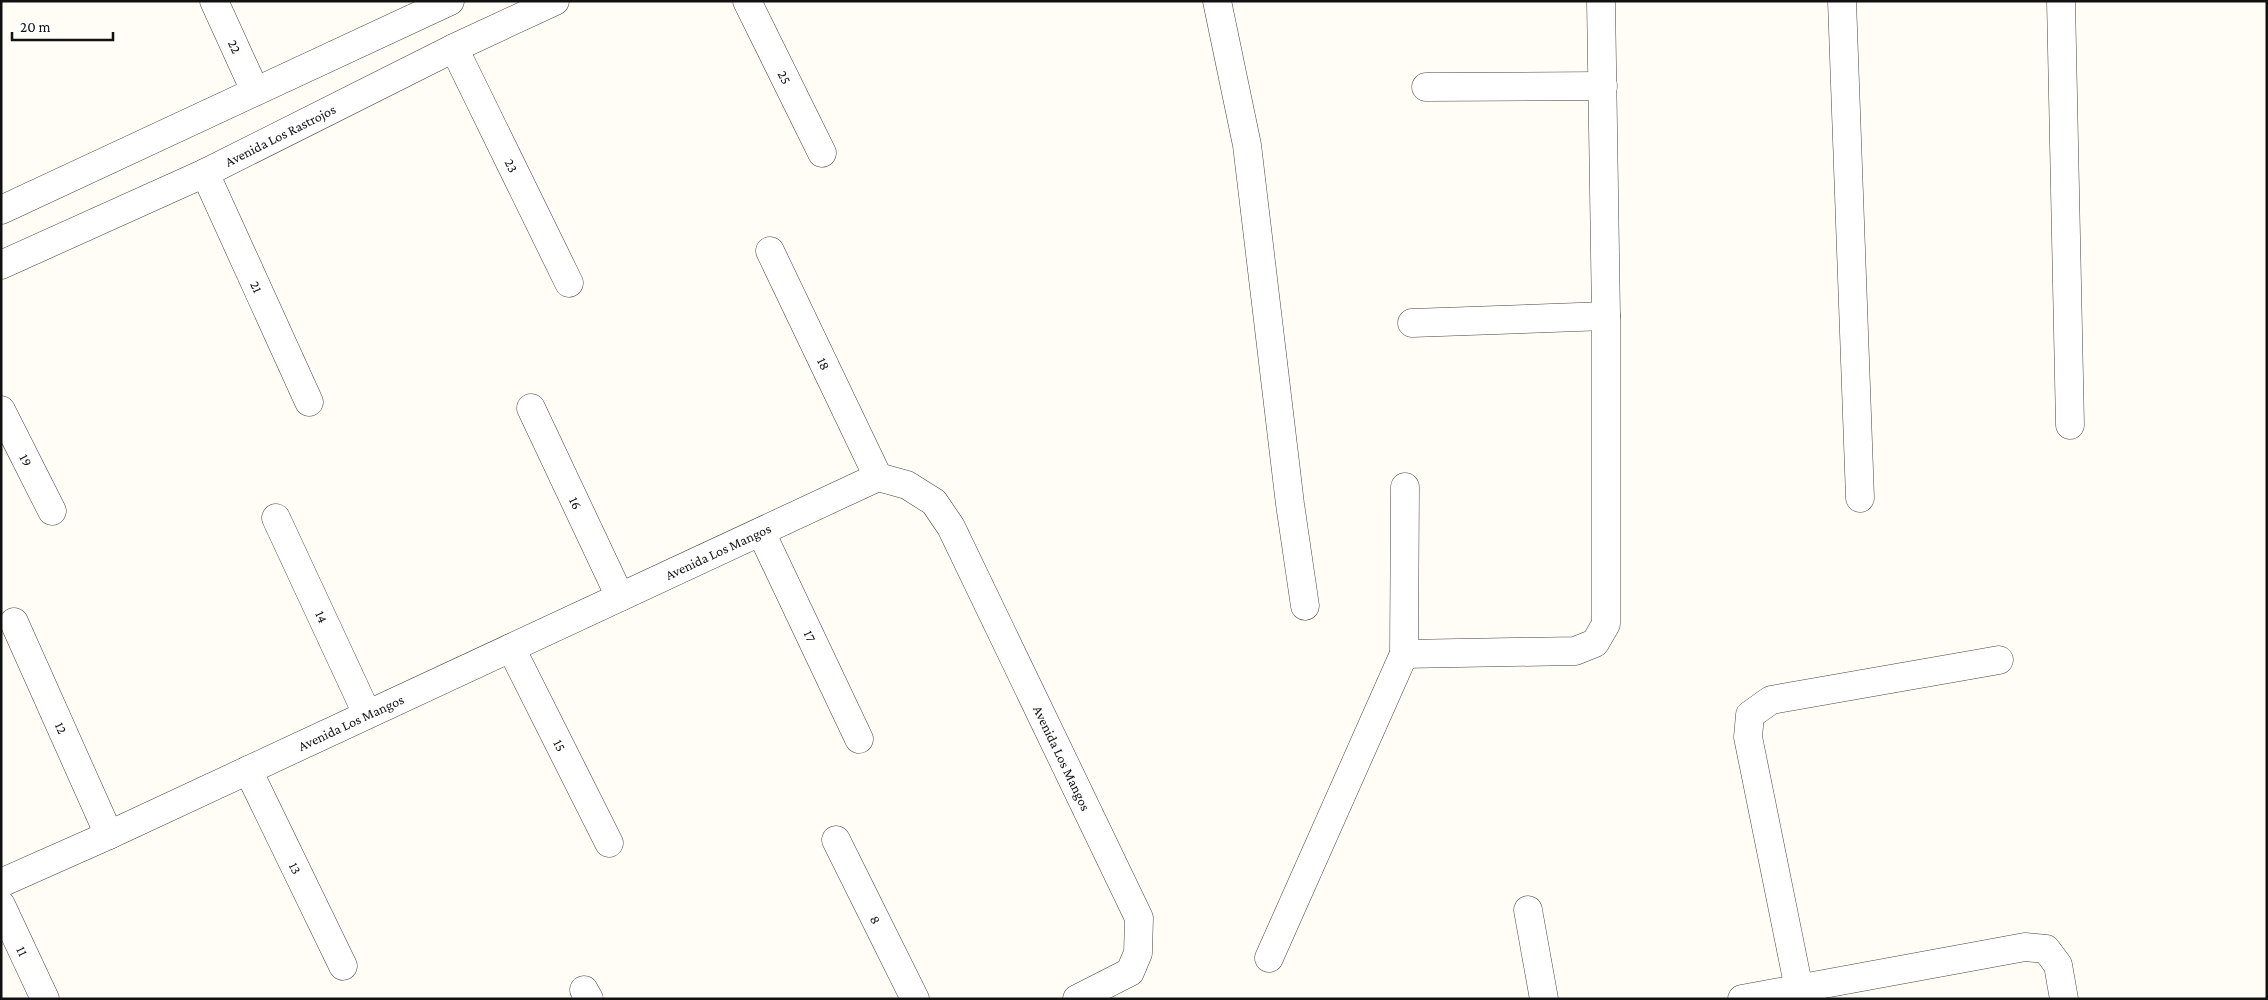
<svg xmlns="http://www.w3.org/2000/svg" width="2268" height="1000" viewBox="0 0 2268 1000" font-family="'Crimson Pro',serif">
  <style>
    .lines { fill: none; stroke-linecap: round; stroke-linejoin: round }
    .street-casing { stroke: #444; stroke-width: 29 }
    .street { stroke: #fff; stroke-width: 28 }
    .labels { text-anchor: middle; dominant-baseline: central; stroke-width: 5; stroke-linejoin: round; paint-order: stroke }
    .street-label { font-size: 14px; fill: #111; stroke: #fff }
  </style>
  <rect width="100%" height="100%" fill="#fffdf5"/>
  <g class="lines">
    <defs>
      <g id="street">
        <path id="s1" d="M214,1L255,91"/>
        <path id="s2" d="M747,1L822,153"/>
        <path d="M1217,1L1247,145L1290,504L1305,606"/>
        <path d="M1842,1L1860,498"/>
        <path d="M2061,1L2070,425"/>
        <path id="s3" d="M454,48L569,283"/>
        <path d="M1426,87L1603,86"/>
        <path id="s4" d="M205,173L309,402"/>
        <path d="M1,210L450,1"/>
        <path id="s5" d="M770,251L878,477"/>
        <path id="s6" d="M1,265L205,173L454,48L555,1"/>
        <path d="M1412,323L1606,316"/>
        <path id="s7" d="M531,408L620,597"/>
        <path id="s8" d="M1,410L52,511"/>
        <path d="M1405,487L1404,654L1575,651L1595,643L1606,624V316L1601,1"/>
        <path id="s9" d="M276,518L367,714"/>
        <path id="s10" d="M761,532L859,739"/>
        <path id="s11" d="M14,622L109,835"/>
        <path id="s12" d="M511,648L609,843"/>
        <path id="s13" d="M248,770L343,966"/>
        <path id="s14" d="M836,840L915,999"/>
        <path id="s15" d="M1,883L109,835L878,477L907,485L934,502L951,527L1139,918L1138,953L1130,972L1077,999"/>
        <path id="s16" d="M1,905L45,999"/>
        <path d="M1528,910L1544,999"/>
        <path d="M1269,958L1404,654"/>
        <path d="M584,990L589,999"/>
        <path d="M1742,999L2025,947L2046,949L2058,965L2064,999"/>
        <path d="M1801,999L1748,737L1750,715L1771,700L1999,660"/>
      </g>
    </defs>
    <!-- street casing -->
    <use href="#street" class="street-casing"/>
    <!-- street -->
    <use href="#street" class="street"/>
  </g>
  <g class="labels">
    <!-- street labels -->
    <g class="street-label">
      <text stroke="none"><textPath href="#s1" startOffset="50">22</textPath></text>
      <text stroke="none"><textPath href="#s2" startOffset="85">25</textPath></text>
      <text stroke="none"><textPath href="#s6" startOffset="308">Avenida Los Rastrojos</textPath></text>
      <text stroke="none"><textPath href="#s3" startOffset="131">23</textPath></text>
      <text stroke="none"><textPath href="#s4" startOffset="125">21</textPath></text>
      <text stroke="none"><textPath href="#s5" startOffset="125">18</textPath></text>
      <text stroke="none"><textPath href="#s8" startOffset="56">19</textPath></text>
      <text stroke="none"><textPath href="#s7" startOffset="105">16</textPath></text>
      <text stroke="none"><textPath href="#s15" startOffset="790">Avenida Los Mangos</textPath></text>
      <text stroke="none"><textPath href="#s9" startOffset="109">14</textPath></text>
      <text stroke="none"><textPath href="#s10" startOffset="115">17</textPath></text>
      <text stroke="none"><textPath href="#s15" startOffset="385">Avenida Los Mangos</textPath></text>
      <text stroke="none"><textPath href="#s11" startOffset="116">12</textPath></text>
      <text stroke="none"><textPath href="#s12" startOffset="109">15</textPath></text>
      <text stroke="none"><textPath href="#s15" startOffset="1315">Avenida Los Mangos</textPath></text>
      <text stroke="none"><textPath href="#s13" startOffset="109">13</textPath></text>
      <text stroke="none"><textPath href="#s14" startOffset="89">8</textPath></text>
      <text stroke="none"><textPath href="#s16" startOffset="51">11</textPath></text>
    </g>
  </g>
  <!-- border -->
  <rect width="2268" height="1000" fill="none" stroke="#111111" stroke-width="5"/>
  <!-- scale -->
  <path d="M12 32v8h101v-8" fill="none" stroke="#111111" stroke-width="2.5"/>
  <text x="20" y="32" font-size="15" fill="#111111" stroke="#ffffff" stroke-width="4" paint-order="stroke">20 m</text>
</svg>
